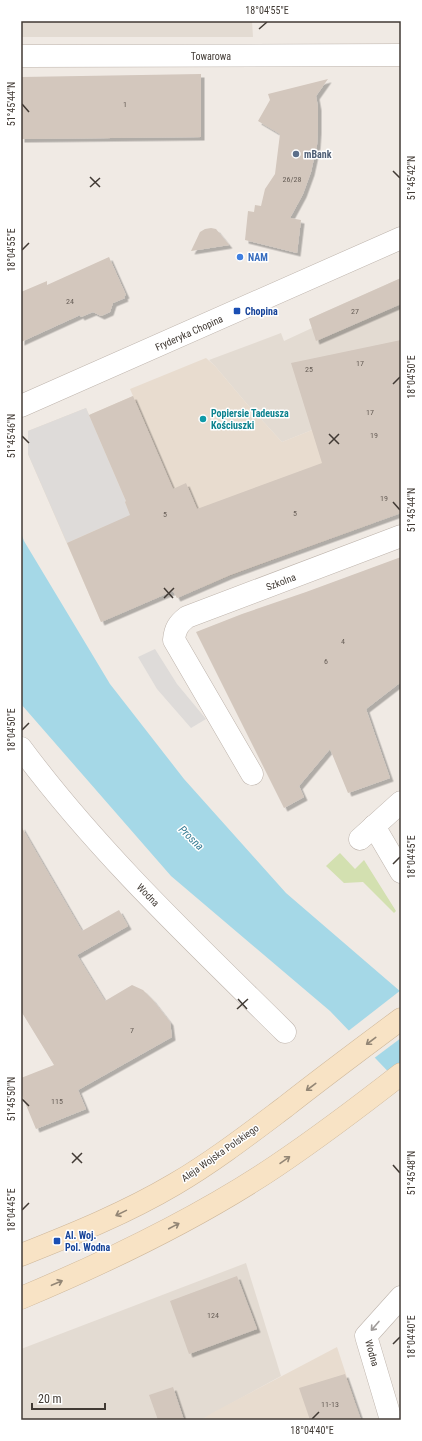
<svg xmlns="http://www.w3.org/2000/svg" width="422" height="1441" viewBox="0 0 422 1441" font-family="'Roboto Condensed',sans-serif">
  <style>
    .residential { fill: #e3dbd2 }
    .education { fill: #e8dccf }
    .green { fill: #d3e0b0 }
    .parking { fill: #dedbd9 }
    .water { fill: #a5d8e7 }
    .pier { fill: #f0eae4 }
    .building { fill: #d3c7bd; filter: url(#shadow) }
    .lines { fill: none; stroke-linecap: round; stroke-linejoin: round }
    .street-casing { stroke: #bdb3ab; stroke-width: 23 }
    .secondary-casing { stroke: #ceb79a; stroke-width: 23 }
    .street { stroke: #fff; stroke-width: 22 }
    .secondary { stroke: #f8e3c5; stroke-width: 22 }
    .oneway { stroke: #938675 }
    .oneway2 { stroke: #a09c9a }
    .ticks { fill: none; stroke: #413a34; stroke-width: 1.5 }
    .service-dot { fill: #5c6f8a; stroke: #fff; stroke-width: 1.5 }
    .shop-dot { fill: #3f7fe0; stroke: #fff; stroke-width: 1.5 }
    .transit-dot { fill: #1a4fb4; stroke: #fff; stroke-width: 1.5 }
    .culture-dot { fill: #0f9aa8; stroke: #fff; stroke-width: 1.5 }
    .labels { text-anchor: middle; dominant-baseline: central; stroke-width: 3; stroke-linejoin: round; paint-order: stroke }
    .number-label { font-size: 8px; fill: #665d56 }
    .street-label { font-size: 10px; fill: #413a34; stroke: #fff }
    .service-label { font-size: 10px; font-weight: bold; fill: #4e5e75; stroke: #fff; text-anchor: start }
    .shop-label { font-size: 10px; font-weight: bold; fill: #366cbe; stroke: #fff; text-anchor: start }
    .transit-label { font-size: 10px; font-weight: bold; fill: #164399; stroke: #fff; text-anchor: start }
    .culture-label { font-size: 10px; font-weight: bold; fill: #0d838f; stroke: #fff; text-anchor: start }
    .water-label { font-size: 11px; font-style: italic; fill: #367b93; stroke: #fff }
    .neatline { fill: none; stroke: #413a34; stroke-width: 1.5 }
    .ticks-label { font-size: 10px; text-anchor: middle; fill: #413a34 }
  </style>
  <defs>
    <filter id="shadow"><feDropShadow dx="3.5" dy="3.5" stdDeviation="0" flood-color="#0004"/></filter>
  </defs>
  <rect width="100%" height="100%" fill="#f0eae4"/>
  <!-- residential -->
  <g class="residential">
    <path d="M21,21H252L253,37H21Z"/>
    <path d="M401,278V513L374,523L352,453L312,430L282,442L247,404L215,366L209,360L281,333L284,341L312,328L309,319Z"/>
    <path d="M246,1263L281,1376L201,1420H21V1349Z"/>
  </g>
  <!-- education -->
  <g class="education">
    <path d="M206,358L215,366L247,404L282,442L312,430L352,453L374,523L227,577L177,598L173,591L101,622L28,454V431L86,408L89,415L133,396L130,389Z"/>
    <path d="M337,1347L361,1420H201L212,1413Z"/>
  </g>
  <!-- green -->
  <path class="green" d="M340,853L355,869L364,860L396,911L394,913L363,882L344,883L326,866Z"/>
  <!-- parking -->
  <g class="parking">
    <path d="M86,408L126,501L125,502L146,552L105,526L67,543L28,454V431Z"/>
    <path d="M155,649L177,684L206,719L191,728L157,689L138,657Z"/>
  </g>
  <!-- water -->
  <path class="water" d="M21,533L24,541L110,684L184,779L286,893L401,992V1085L330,1011L171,876L21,704Z"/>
  <!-- pier -->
  <path class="pier" d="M401,990V1038L373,1059L347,1032Z"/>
  <!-- building -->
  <g class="building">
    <path d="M201,74V137L21,139V77Z"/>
    <path d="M328,79L316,96L318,107V130L317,145L311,172L303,194L290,218L301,220L297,253L245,240L248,211L254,212L255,205L261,206L265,189L275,174L280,134L258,121L270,100L268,94Z"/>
    <path d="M211,228L216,229L229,245L191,251L200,232L205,229Z"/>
    <path d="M109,257L126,295L124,296L125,298L113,303L110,312L101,316L93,312L81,317L80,315L21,342V292L47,281V285Z"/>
    <path d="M401,278V304L316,341L309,319Z"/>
    <path d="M401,340V513L230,575L177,598L173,591L101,622L67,543L130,515L125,502L126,501L89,415L133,396L173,489L186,483L197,509L322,463L291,363Z"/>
    <path d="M401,557V682L366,709L390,778L348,793L330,749L299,786L304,797L284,808L196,632L242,614L306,592Z"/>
    <path d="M21,826L82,931L119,910L128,926L77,955L105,1001L132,985L143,990L152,999L170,1022L172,1037L78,1090L86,1109L36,1129L21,1093V1078L54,1065L21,1011Z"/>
    <path d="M237,1276L257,1329L189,1354L170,1301Z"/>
    <path d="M345,1374L361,1420H310L299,1388Z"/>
    <path d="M173,1387L184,1420H158L149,1395Z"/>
  </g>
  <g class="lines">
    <defs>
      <g id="street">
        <path d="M21,56L401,55"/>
        <path d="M21,406L401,238"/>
        <path d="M21,748C98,852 194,942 285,1032"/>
        <path d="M252,774L174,640C175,629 178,624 187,617L401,536"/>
        <path d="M374,826L401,872"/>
        <path d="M360,839L401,802"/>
        <path d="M391,1420L366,1336L401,1297"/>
      </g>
      <g id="secondary">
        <path d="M21,1255C74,1234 126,1213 175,1184C214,1161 249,1134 285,1107C323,1077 362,1048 401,1019"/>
        <path d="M21,1298C109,1261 197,1219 276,1166C319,1137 360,1106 401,1074"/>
      </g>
    </defs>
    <!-- street casing -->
    <use href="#street" class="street-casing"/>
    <!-- secondary casing -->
    <use href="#secondary" class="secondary-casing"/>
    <!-- street -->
    <use href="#street" class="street"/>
    <!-- secondary -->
    <use href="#secondary" class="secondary"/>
  </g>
  <!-- one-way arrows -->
  <defs><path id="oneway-shaft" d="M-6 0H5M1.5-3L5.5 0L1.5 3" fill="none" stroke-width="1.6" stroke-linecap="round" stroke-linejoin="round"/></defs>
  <g class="oneway">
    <use href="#oneway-shaft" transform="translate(371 1041) rotate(143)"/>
    <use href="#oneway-shaft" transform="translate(311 1087) rotate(143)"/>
    <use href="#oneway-shaft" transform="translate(285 1160) rotate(-35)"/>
    <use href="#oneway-shaft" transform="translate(121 1213) rotate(154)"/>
    <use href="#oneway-shaft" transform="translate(174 1226) rotate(-28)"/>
    <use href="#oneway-shaft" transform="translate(57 1283) rotate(-23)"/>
  </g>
  <use class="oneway2" href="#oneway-shaft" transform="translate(375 1326) rotate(131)"/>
  <!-- ticks -->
  <path class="ticks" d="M259,29L267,22M22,104L29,112M393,171L400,178M90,177L100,187M90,187L100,178M22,250L29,243M393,384L400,377M329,434L339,444M22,436L29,443M329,444L339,434M393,502L400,510M164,588L173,598M164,598L174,588M22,730L29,723M393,864L400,857M238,999L247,1009M237,1009L248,999M22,1099L29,1106M72,1153L82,1163M72,1163L82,1153M393,1165L400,1173M22,1210L29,1203M393,1344L400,1337M312,1419L319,1412"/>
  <!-- markers -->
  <circle class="service-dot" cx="296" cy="154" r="4"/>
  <circle class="shop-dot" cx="240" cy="257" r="4"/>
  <g class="transit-dot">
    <rect x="233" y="307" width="8" height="8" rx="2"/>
    <rect x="53" y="1237" width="8" height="8" rx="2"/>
  </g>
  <circle class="culture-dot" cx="203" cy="419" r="4"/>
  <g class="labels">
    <!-- number labels -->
    <g class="number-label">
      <text x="125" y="104">1</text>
      <text x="292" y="179">26/28</text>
      <text x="70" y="301">24</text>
      <text x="355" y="311">27</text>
      <text x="360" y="363">17</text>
      <text x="309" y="369">25</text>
      <text x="370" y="412">17</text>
      <text x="374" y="435">19</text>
      <text x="384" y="498">19</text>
      <text x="295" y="513">5</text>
      <text x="165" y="514">5</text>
      <text x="343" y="641">4</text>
      <text x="326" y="661">6</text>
      <text x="132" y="1030">7</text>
      <text x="57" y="1101">115</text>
      <text x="213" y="1315">124</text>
      <text x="330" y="1404">11-13</text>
    </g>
    <!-- street labels -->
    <g class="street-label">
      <text x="211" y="56">Towarowa</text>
      <text transform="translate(189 333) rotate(-24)">Fryderyka Chopina</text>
      <text transform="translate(281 582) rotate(-21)">Szkolna</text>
      <text transform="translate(148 895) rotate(46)">Wodna</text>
      <text transform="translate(220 1153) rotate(-35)">Aleja Wojska Polskiego</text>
      <text transform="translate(372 1353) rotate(75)">Wodna</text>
    </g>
    <!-- service labels -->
    <g class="service-label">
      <text x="304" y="154">mBank</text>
    </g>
    <!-- shop labels -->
    <g class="shop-label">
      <text x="248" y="257">NAM</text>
    </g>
    <!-- transit labels -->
    <g class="transit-label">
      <text x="245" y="311">Chopina</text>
      <text x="65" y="1235">Al. Woj.<tspan x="65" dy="12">Pol. Wodna</tspan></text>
    </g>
    <!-- culture labels -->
    <g class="culture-label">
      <text x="211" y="413">Popiersie Tadeusza<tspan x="211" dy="12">Kościuszki</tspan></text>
    </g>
    <!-- water labels -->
    <g class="water-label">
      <text transform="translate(191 838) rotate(44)">Prosna</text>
    </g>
  </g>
  <!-- border -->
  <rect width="422" height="1441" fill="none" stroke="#ffffff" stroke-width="44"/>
  <!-- scale -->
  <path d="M32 1403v6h73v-6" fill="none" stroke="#413a34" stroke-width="2"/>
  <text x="38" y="1403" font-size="12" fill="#413a34" stroke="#ffffff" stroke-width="3" paint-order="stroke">20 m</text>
  <rect x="22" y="22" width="378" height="1397" class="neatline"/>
  <g class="ticks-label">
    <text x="267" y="14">18°04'55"E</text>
    <text transform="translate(11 104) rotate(-90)" y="4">51°45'44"N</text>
    <text transform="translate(411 178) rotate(-90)" y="4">51°45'42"N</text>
    <text transform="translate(11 250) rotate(-90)" y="4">18°04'55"E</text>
    <text transform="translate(411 377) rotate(-90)" y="4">18°04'50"E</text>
    <text transform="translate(11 436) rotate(-90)" y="4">51°45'46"N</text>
    <text transform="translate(411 510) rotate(-90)" y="4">51°45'44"N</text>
    <text transform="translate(11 730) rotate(-90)" y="4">18°04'50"E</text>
    <text transform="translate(411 857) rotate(-90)" y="4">18°04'45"E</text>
    <text transform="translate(11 1099) rotate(-90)" y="4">51°45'50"N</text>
    <text transform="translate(411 1173) rotate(-90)" y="4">51°45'48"N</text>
    <text transform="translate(11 1210) rotate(-90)" y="4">18°04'45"E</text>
    <text transform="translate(411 1337) rotate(-90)" y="4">18°04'40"E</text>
    <text x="312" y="1434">18°04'40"E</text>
  </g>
</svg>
